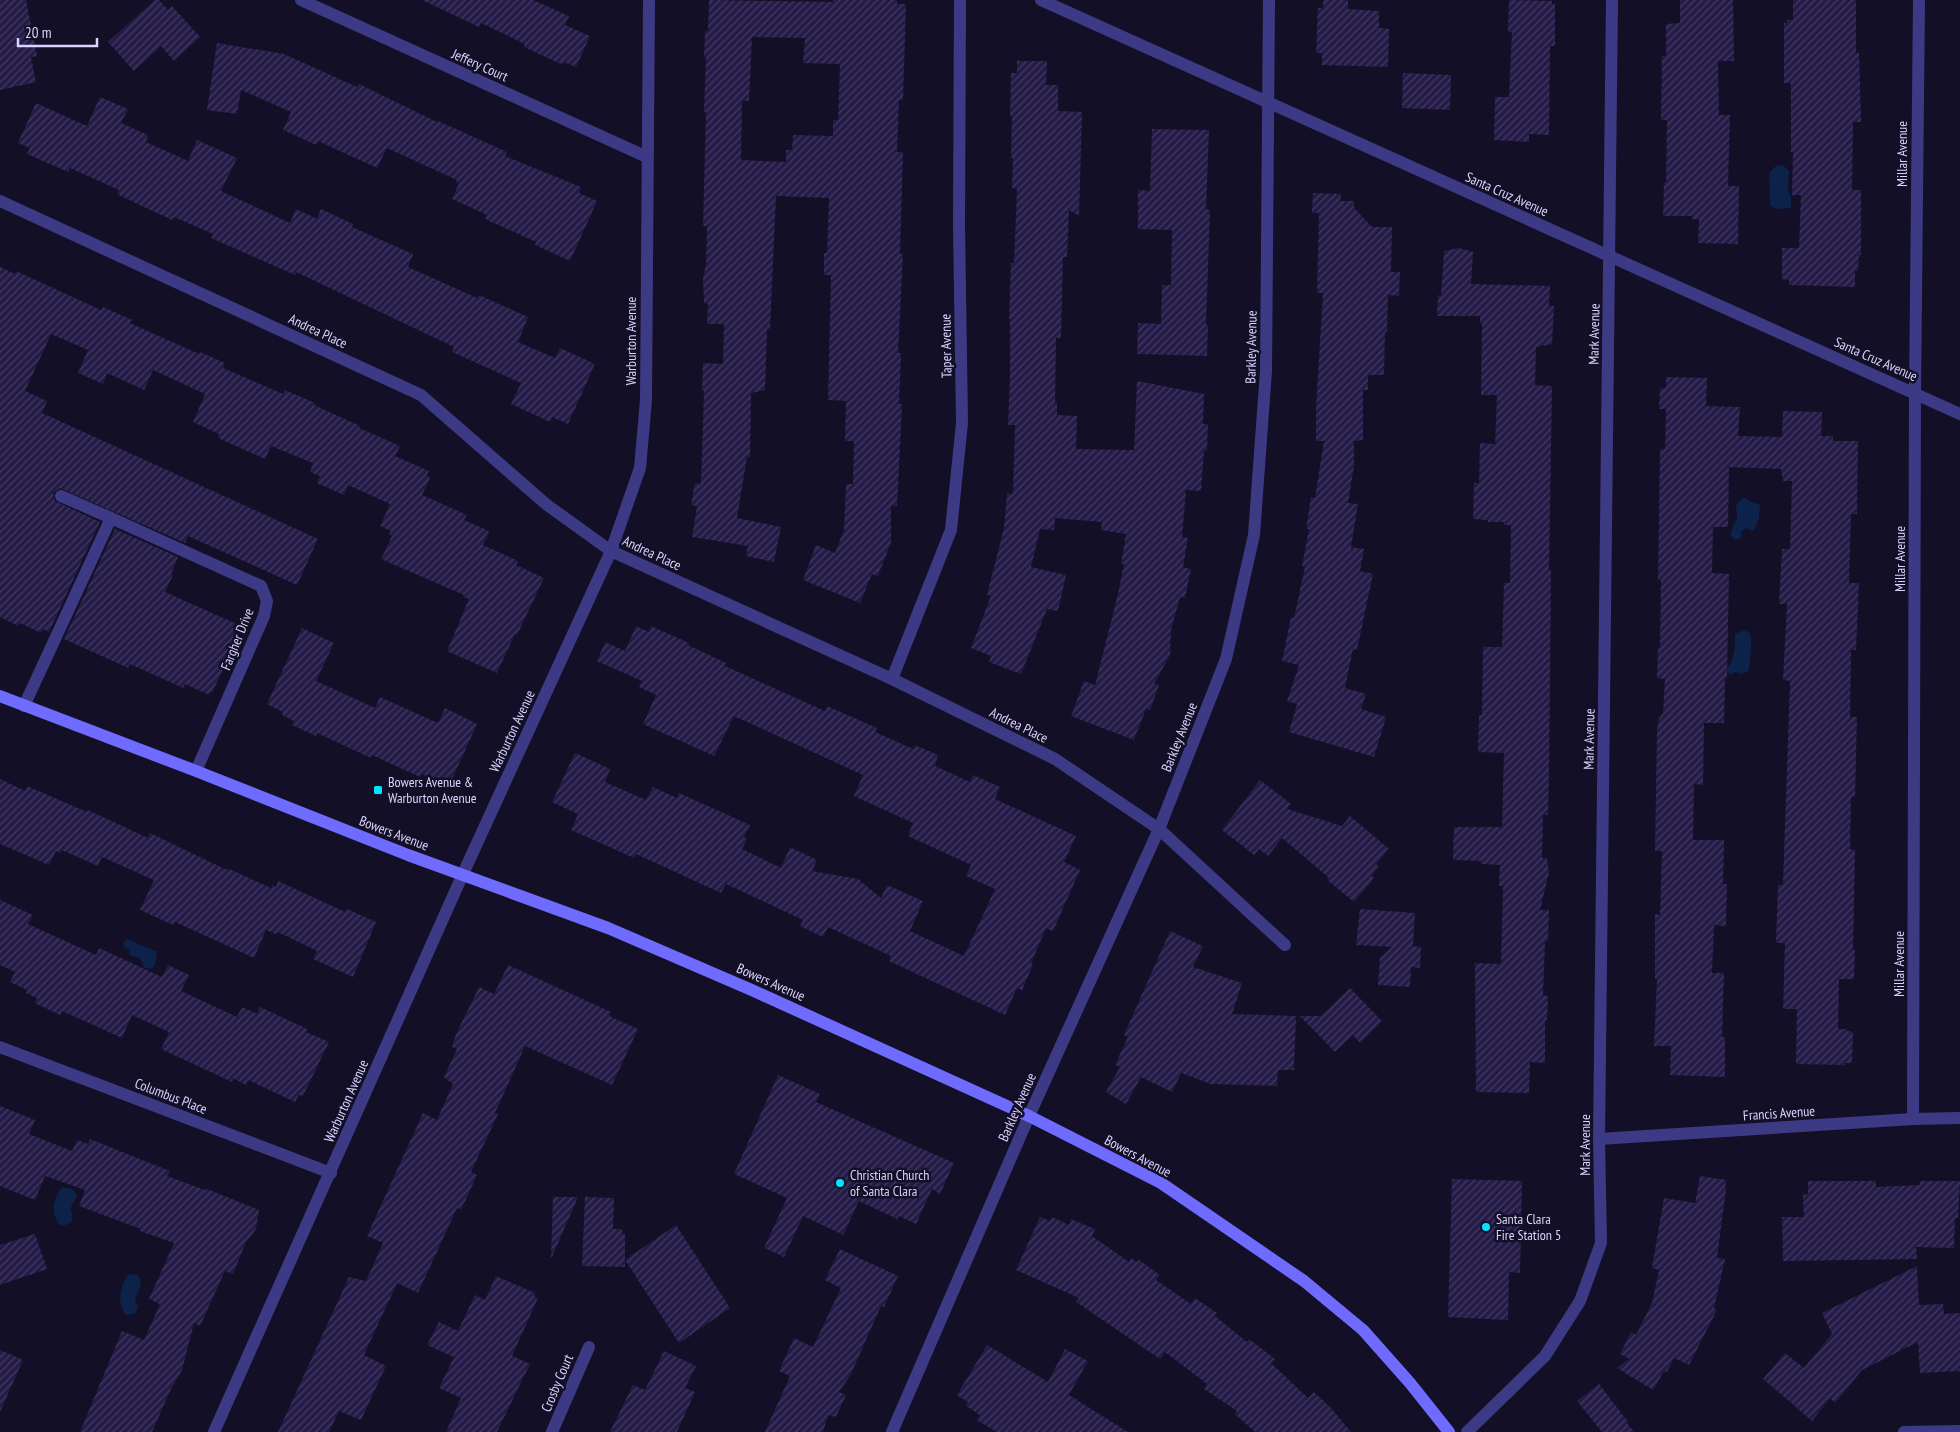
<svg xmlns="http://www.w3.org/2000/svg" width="1960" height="1432" viewBox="0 0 1960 1432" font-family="'PT Sans Narrow',sans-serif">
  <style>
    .water { fill: #0c2248 }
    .building { fill: url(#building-hatch); fill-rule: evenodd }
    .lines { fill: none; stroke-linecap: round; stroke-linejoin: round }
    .street { stroke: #3d3a85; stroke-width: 12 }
    .secondary { stroke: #6f6bff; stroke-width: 12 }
    .poi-dot { fill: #00e5ff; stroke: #130f26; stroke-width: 2 }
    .labels { text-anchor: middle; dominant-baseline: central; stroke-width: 5; stroke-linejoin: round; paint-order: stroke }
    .street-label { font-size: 14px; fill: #d9d4ff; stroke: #130f26 }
    .poi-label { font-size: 14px; fill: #d9d4ff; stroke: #130f26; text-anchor: start }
  </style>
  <defs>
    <pattern id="building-hatch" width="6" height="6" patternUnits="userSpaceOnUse" patternTransform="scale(1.25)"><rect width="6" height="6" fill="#241b47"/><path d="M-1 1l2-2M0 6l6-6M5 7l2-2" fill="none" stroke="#433b63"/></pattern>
  </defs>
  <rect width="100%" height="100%" fill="#130f26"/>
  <!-- water -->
  <g class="water">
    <path d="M1777,165L1784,166L1789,171L1788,192L1791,196V208L1776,209L1770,205L1769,173Z"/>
    <path d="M1743,497L1753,503L1760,504L1759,518L1754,531L1746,528L1741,532V538L1735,540L1730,534L1737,518L1736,505Z"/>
    <path d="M1744,630L1750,633C1752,641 1751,663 1748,672L1741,674L1735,672L1731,674L1727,672V668C1735,660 1735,645 1735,634Z"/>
    <path d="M127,939L157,952L155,965L151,969L144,968L141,960L137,957L130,956L129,949L124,947L123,943Z"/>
    <path d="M62,1187L73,1189L77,1196L70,1209L73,1215L72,1221L66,1225H60C50,1214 53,1198 62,1187Z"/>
    <path d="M129,1274L137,1275C145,1285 138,1289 135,1299L138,1307L135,1314L126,1315C116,1302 120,1285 129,1274Z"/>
  </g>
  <!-- building -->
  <g class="building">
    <path d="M0,0H26L37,56L31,57L36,82L0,90Z"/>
    <path d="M155,0H159L168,10L172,6L200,37L174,61L161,46L134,71L108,42Z"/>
    <path d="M422,0H533L569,16L565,25L590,36L576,67L564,62L563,65L524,47L525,44L481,23L479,27Z"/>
    <path d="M709,0L833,2V0H897V4H906L903,100H899L897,152H903L901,218L900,254H903L898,353H901L899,404H902L897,506L891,505V542L878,576L872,574L860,603L803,580L816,545L835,553L844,530L846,484H853L854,441H845L846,401L828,400L831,275H824V253H827L829,198L776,196L770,329H767L765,390L751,393L750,457H747L737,518L781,527L774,562L746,556L748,546L692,537L697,506L691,505L695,483L701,484L704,391H702L703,363L723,364L724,324H707L708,304L704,303L703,278L706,265L707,226H703L706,112H704L706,57H704L705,31H708ZM752,37L805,38L803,63L840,64L838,120H833V136L793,135L792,150H786V162L741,160L742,101H749Z"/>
    <path d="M1323,0H1348V9L1379,11V28L1389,29L1388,67L1322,65V53H1316L1318,8H1323Z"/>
    <path d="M1509,0L1552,1V4H1555V46H1550L1549,135L1529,134V142L1494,140L1495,97H1509L1512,32H1508Z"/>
    <path d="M1680,0H1733L1734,61H1718L1719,115H1730L1728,186H1739L1738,244L1698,243L1699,219H1692V216H1663L1664,182H1666L1667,120H1661L1662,56H1666V24L1680,23Z"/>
    <path d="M1793,0H1856V53H1859L1861,122H1853L1852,190H1861V255H1859L1858,271H1855V287L1789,285V280L1782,279V248H1799L1801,195H1792L1793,152H1791V83H1784V23H1787V20H1793Z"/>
    <path d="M217,43L284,54L357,87L359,84L437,122L438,121L507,152L505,156L581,187L579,193L597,201L570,261L535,245L536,242L485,219L487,215L452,199L459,183L456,182L457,180L387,148L377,168L318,141L316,145L283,130L291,112L241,90L237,114L207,110Z"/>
    <path d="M1017,61H1047L1046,85H1058V111L1082,112L1079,216L1069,210L1067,257H1063L1061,338H1056L1055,402L1057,403V415L1077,416L1076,449L1134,450L1137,381L1204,394L1203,424H1208L1207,450L1204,451L1201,491L1186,490L1182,537L1188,538L1183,567L1191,569L1185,598L1180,597L1171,630L1170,655L1154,684L1159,685L1150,710L1146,709L1134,740L1071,716L1084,681L1095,685L1118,594L1124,564H1121L1126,534L1101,530L1102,522L1055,518L1054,530L1040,529L1031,567L1066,575L1058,611L1047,609L1021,674L989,662L991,656L971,648L991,596L987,595L1004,528L1007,493L1013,494L1015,425H1008L1010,376V319H1009L1011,263H1014L1017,189L1012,188L1013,158H1011L1012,116H1010L1011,73H1017Z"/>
    <path d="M1403,73L1451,75L1450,110L1402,108Z"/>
    <path d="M100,97L128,109L121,123L148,135L146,142L188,161L197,140L237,158L221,191L290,223L296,209L317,219L321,209L353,224L352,227L413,254L408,267L477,298L479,295L528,317L518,342L555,358L560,348L595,364L568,424L552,417L550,422L511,404L521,383L452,352L454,347L296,272L295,275L211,238L213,234L174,217L172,220L144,207L117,194L119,190L70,168L68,172L27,154L30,148L18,143L36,103L87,126Z"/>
    <path d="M1152,129L1209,130L1206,209L1210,210L1206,325H1208L1207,356L1137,354L1138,323L1161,324L1162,285H1171L1172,230L1138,229V190L1150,191Z"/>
    <path d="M1313,193L1341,194L1340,201H1354V208L1372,227H1392L1391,272H1400L1399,296L1388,295L1387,332H1385L1384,375H1368V390H1363V440L1354,441V466L1348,503L1358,504L1351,547L1364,549L1360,571L1373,574L1357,650L1353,649L1345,688L1366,694L1361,709L1386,717L1374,757L1289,732L1297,704L1287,701L1299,665L1282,661L1291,617L1294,618L1305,567L1302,566L1309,529H1306L1311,497L1315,498L1324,441H1316V407L1323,293H1317L1319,213H1312Z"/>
    <path d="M1459,248L1473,252L1471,284L1550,286L1549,306H1554L1552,344L1536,347L1535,385L1552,386L1549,570H1551L1549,774L1548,815H1543L1542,858H1547L1549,872L1540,910H1549L1548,941H1545L1543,995L1548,996L1547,1020H1545V1063L1530,1062L1529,1093L1476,1092L1475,963L1501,964L1503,886H1499L1500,865L1481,864V861L1453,860L1454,827H1502L1504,753L1478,752L1479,715H1482L1483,647H1502L1504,583H1510L1511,525H1504V522H1488V520L1473,519L1474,483H1479L1480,443L1495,444L1497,395H1481L1482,323H1480V316H1437L1438,295L1441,296L1444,251Z"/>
    <path d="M0,267L15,274L16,271L101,310L103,307L132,320L130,323L199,354L200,352L225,363L223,368L283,394L285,390L315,403L314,405L360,426L359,428L400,446L395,456L429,471L427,476L430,478L422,495L467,515L464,520L489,531L483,545L518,561L516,565L544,578L517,635L515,634L497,673L447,651L469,599L463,597L464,595L381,559L392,536L389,534L391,531L380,526L390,504L348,485L344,495L317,483L320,476L310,472L313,463L271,446L265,459L218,438L219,434L193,422L205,394L153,370L144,390L107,373L103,384L78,373L88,350L51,334L25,391L47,401L42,413L318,539L297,585L188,536L185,543L60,488L53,493L55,501L100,522L49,632L43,629L41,633L20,623L18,626L0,617Z"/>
    <path d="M1666,377L1707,378L1706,406L1740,407L1738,436L1782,437L1783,411L1822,412L1821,436H1833V441H1858L1857,514H1851L1849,583H1859L1856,650H1851L1850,717H1857L1855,797H1851L1850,849L1855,850L1853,950H1855L1854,979H1839L1838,1029H1847V1031L1853,1032L1852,1063H1845V1065L1796,1064L1797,1009H1783L1785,943H1776L1778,885H1783L1790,681L1783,680L1787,604H1779L1782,549H1790L1792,481H1783L1781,469L1729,467L1728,527H1713L1712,573L1729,574L1727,678H1725L1724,723H1704L1703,785L1694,784L1693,840H1724L1723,884H1727L1726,926L1714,925L1712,973H1724L1722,1037H1725V1077L1670,1075L1671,1046H1654L1657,979H1655V914L1660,915L1662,851H1655L1657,730L1659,718L1663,713L1665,679L1657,678L1658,648H1660L1661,580H1658L1660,449H1665L1666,409H1659L1660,388H1666Z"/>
    <path d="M115,529L178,557L171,574L173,575L165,592L241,626L239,629L241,630L212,693L210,692L209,695L185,684L183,688L130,664L128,668L64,639Z"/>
    <path d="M636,626L649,632L651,626L689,643L688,645L726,663L725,666L825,711L827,706L877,728L875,732L913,749L915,745L938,755L935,766L970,782L973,775L1000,787L995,799L1076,836L1064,862L1080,870L1053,931L1046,928L1031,963L1033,965L1022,990L1017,988L1005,1015L889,961L891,956L828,927L823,937L800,926L803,920L726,884L721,893L636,854L634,858L571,830L578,814L552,802L575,753L610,769L605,782L646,800L653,787L677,798L679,793L750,825L744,837L747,839L742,849L781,868L790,847L817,860L812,871L858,879L881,898L887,885L923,901L910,931L964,956L995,889L966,876L971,865L908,836L913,823L854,796L863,775L734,716L714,756L643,724L656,695L639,687L642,681L597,661L605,642L625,651Z"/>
    <path d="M302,628L334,643L316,681L375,708L380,697L438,723L445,708L477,724L449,786L422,774L420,777L372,755L371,758L317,733L316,736L292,725L294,721L282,715L283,712L267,704Z"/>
    <path d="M0,779L25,791L27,786L87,812L88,810L148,838L150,833L227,870V868L271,888L272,885L276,887L278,881L345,912L347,909L376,922L353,977L313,959L317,951L278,932L276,934L266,930L254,958L175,922L173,925L140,910L154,880L102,857L98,866L62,850L60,853L56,851L49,865L0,844Z"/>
    <path d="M1260,780L1291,804L1287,809L1342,826L1350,816L1389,849L1376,864L1379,867L1371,876L1374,878L1354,902L1327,880L1329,878L1282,838L1268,856L1259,849L1254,855L1222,830Z"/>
    <path d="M0,900L33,915L28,924L96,955L99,948L162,977L168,965L189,975L181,991L237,1017L242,1007L257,1014L260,1007L307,1029L306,1032L329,1042L303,1096L299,1095L295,1102L248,1080L246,1085L233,1078L232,1082L161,1049L169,1032L132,1015L122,1038L62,1011L60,1015L35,1003L37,998L26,993L27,990L10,982L15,972L0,965Z"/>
    <path d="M1360,909L1415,913L1413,946L1421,947L1420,968L1411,967L1410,987L1378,985L1380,958L1392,947L1356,945Z"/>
    <path d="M1170,931L1203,946L1193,967L1242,983L1232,1014L1296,1016L1294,1070H1278L1277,1086L1211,1084L1181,1073L1172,1092L1141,1077L1126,1104L1106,1092L1120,1067L1115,1065L1128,1037L1124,1035Z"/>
    <path d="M508,965L611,1012L609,1016L638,1029L612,1085L525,1046L495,1113L498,1114L471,1172L477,1175L461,1210L457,1208L418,1293L397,1283L364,1355L386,1366L361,1420L339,1411L329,1432H278L349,1277L366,1281L383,1243L367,1236L423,1113L437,1120L453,1084L444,1077L457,1049L452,1047L456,1034L479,987L494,994Z"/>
    <path d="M1350,988L1382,1021L1360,1043L1353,1035L1335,1052L1300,1016H1321Z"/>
    <path d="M778,1075L820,1094L816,1102L954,1163L940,1194L932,1189L916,1224L899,1216L897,1219L859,1201L843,1235L803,1216L784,1257L764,1248L787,1198L734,1174Z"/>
    <path d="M0,1106L35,1120L29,1134L72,1151L77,1140L88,1144L90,1139L170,1171L167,1176L205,1190L207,1189L259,1210L256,1229L246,1242L233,1274L225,1271L200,1326L194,1323L182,1370L171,1389L152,1432H80L122,1331L144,1340L160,1304L149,1299L174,1243L140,1231L141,1229L79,1206L85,1190L45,1176L35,1200L0,1186Z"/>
    <path d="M1700,1176L1726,1180L1725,1189H1726L1717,1258L1725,1259L1714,1308L1717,1310L1689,1365L1674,1358L1667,1372L1664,1371L1653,1390L1617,1368L1629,1359L1620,1354L1631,1332L1636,1335L1652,1303L1659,1270L1652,1268L1664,1198L1695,1203Z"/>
    <path d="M1452,1179L1522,1181L1520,1273L1509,1272L1508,1320L1448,1317Z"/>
    <path d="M1808,1181H1876V1187L1920,1185V1181H1960L1958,1218H1955L1954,1248L1916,1247L1917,1259L1783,1261L1782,1217H1804L1803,1195L1808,1194Z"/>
    <path d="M553,1197H578L552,1257H551Z"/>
    <path d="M585,1197L614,1198L613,1229H622V1234H625V1260L676,1225L730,1308L679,1343L625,1260V1267L582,1266Z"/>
    <path d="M1040,1217L1050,1221L1052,1217L1069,1225L1071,1219L1095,1229L1092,1236L1129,1262L1131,1258L1137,1262L1139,1260L1160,1275L1156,1280L1191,1304L1195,1298L1217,1313L1215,1316L1247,1342L1249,1339L1275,1359L1271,1363L1308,1398L1314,1392L1331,1408L1351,1432H1255L1235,1414L1237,1411L1204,1389L1207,1384L1165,1352L1160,1359L1076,1302L1079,1298L1016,1270Z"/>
    <path d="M35,1234L47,1269L0,1285V1245Z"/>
    <path d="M840,1249L898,1276L884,1307L881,1306L851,1374L839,1392L846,1395L836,1417L828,1415L823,1432H765L790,1376L779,1371L794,1338L813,1347L841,1288L825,1280Z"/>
    <path d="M1917,1266L1919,1305L1943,1304L1944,1314L1960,1313V1371L1920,1373L1918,1342L1862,1370L1835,1403L1830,1398L1812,1421L1763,1379L1785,1353L1804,1368L1832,1334L1822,1313Z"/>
    <path d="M496,1276L535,1293L534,1296L538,1298L512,1356L530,1364L497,1432H446L461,1398L439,1388L454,1357L427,1345L439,1322L458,1331L475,1295L485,1300Z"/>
    <path d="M987,1345L1048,1382L1065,1349L1088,1361L1069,1395L1128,1432H997L977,1420L980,1415L966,1406L968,1402L957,1395Z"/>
    <path d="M0,1350L23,1360L0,1412Z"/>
    <path d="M664,1351L696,1366L685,1388L695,1392L677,1432H610L633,1385L645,1390Z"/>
    <path d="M1599,1384L1628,1422L1627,1423L1634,1432H1602L1577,1401Z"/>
  </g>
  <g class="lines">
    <!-- street -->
    <g class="street">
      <path d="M301,0L647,157"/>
      <path d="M1041,0L1960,414"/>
      <path d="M0,201L421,395L547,505L611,551L892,679L1055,759L1159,829L1285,945"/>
      <path d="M61,496L111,518"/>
      <path d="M892,679L951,530L962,423L959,225L960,0"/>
      <path d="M24,706L111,518L261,586L267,601L264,616L196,771"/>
      <path d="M0,1047L331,1173"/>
      <path d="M1913,1119L1915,394L1919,0"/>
      <path d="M1599,1139L1913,1119L1960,1118"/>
      <path d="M214,1432L462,876L611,551L640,468L646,400L649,0"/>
      <path d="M552,1432L589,1347"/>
      <path d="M892,1432L1029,1116L1159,829L1226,659L1254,535L1266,371L1269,0"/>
      <path d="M1467,1432L1545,1356L1580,1301L1601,1243L1599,1139L1612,0"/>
      <path d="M1904,1432L1960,1431"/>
    </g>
    <!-- secondary -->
    <path class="secondary" d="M0,696L196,771L408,855L608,928L754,991L1029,1116L1161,1183L1304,1281L1363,1330L1410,1383L1449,1432"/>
  </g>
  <!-- markers -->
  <g class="poi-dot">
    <rect x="373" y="785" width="10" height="10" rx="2.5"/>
    <circle cx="840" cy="1183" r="5"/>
    <circle cx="1486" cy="1227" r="5"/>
  </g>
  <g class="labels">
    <!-- street labels -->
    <g class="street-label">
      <text transform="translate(480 65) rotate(24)">Jeffery Court</text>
      <text transform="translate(1902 154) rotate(-90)">Millar Avenue</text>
      <text transform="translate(1507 194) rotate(24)">Santa Cruz Avenue</text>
      <text transform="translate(318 331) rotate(25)">Andrea Place</text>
      <text transform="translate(1594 334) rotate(-89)">Mark Avenue</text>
      <text transform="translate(631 341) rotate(-90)">Warburton Avenue</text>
      <text transform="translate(946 346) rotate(-91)">Taper Avenue</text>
      <text transform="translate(1251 347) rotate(-89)">Barkley Avenue</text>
      <text transform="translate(1876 359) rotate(24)">Santa Cruz Avenue</text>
      <text transform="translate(652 553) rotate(25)">Andrea Place</text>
      <text transform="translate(1900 559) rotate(-90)">Millar Avenue</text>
      <text transform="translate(237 639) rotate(-68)">Fargher Drive</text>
      <text transform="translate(1019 725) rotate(26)">Andrea Place</text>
      <text transform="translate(512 731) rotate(-65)">Warburton Avenue</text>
      <text transform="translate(1179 737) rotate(-68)">Barkley Avenue</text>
      <text transform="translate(1589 739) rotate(-89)">Mark Avenue</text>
      <text transform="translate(394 833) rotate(21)">Bowers Avenue</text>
      <text transform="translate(1899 964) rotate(-90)">Millar Avenue</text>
      <text transform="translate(771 982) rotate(24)">Bowers Avenue</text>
      <text transform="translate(171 1096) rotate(21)">Columbus Place</text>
      <text transform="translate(346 1101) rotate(-66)">Warburton Avenue</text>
      <text transform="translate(1017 1107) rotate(-66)">Barkley Avenue</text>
      <text transform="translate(1779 1113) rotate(-4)">Francis Avenue</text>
      <text transform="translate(1585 1145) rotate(-90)">Mark Avenue</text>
      <text transform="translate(1138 1156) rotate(28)">Bowers Avenue</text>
      <text transform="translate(557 1383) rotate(-67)">Crosby Court</text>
    </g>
    <!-- poi labels -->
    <g class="poi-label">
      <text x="388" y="782">Bowers Avenue &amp;<tspan x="388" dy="16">Warburton Avenue</tspan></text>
      <text x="850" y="1175">Christian Church<tspan x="850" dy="16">of Santa Clara</tspan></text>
      <text x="1496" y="1219">Santa Clara<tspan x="1496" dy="16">Fire Station 5</tspan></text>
    </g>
  </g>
  <!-- scale -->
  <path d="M18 38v8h79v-8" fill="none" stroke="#d9d4ff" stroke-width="2.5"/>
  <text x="25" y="38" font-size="15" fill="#d9d4ff" stroke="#130f26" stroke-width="4" paint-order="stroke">20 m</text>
</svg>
